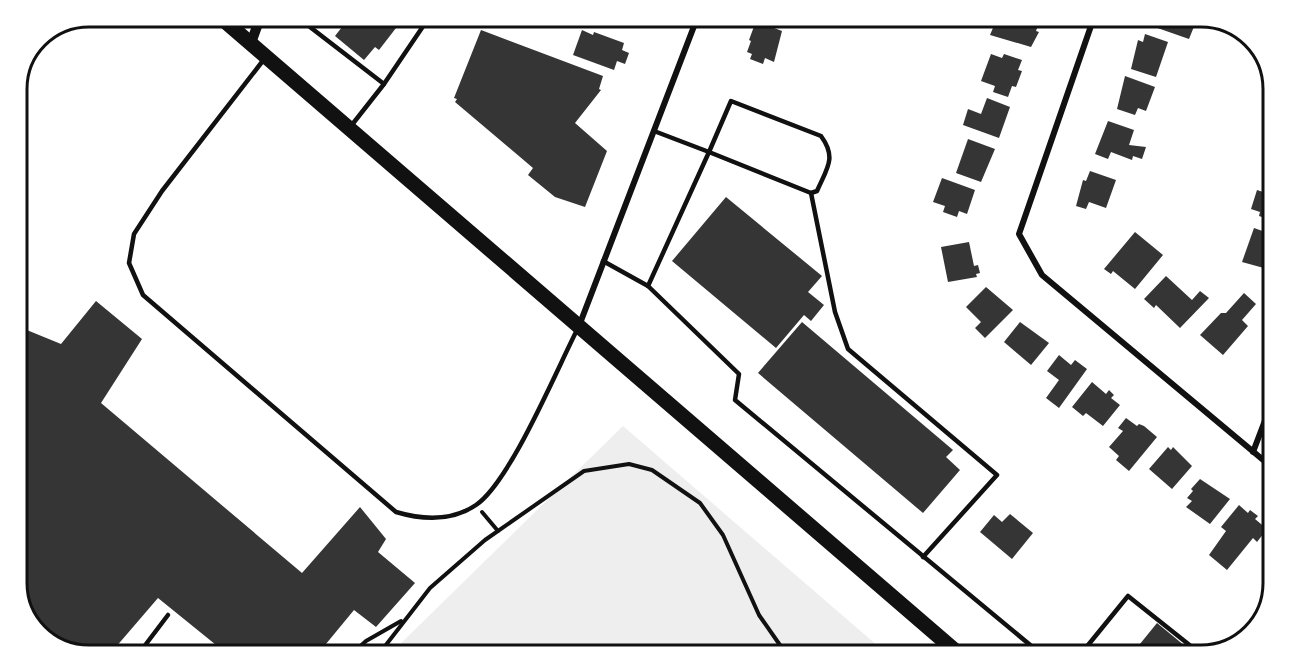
<svg xmlns="http://www.w3.org/2000/svg" width="1290" height="672" viewBox="0 0 1290 672" font-family="'Sofia Sans Condensed',sans-serif">
  <style>
    .green { fill: #eee }
    .building { fill: #353535 }
    .lines { fill: none; stroke-linecap: round; stroke-linejoin: round }
    .path { stroke: #111; stroke-width: 4 }
    .service { stroke: #111; stroke-width: 4.5 }
    .minor { stroke: #111; stroke-width: 6 }
    .tertiary { stroke: #111; stroke-width: 10 }
    .primary { stroke: #111; stroke-width: 15 }
    .rim { fill: none; stroke: #111; stroke-width: 3 }
  </style>
  <rect width="100%" height="100%" fill="#fff"/>
  <!-- green -->
  <path class="green" d="M623,426L886,653L394,650Z"/>
  <!-- building -->
  <g class="building">
    <path d="M349,18H365L399,19L393,26L396,28L379,50L375,47L364,60L335,36Z"/>
    <path d="M756,21L782,31L774,62L765,58L763,64L750,59L752,54L747,52L751,41L749,40Z"/>
    <path d="M995,23H1039L1036,31L1039,32L1031,47L990,35Z"/>
    <path d="M1146,24H1195L1189,39Z"/>
    <path d="M481,30L603,76L599,89L601,90L575,123L607,151L585,207L555,197L528,175L533,168L455,102L457,99L454,98Z"/>
    <path d="M582,30L593,35L594,32L624,43L622,50L629,53L625,64L617,61L614,70L573,55Z"/>
    <path d="M1145,34L1168,42L1156,77L1131,69L1138,40L1143,42Z"/>
    <path d="M991,54L1002,58L1004,54L1022,60L1018,70L1022,71L1016,87L1012,86L1008,97L993,92L995,86L981,81Z"/>
    <path d="M1125,76L1155,87L1146,111L1138,108L1135,115L1117,109Z"/>
    <path d="M987,98L1010,107L999,138L963,125L968,109L981,114Z"/>
    <path d="M1108,121L1134,130L1129,145L1146,147L1142,159L1133,156L1132,160L1111,152L1108,159L1095,154Z"/>
    <path d="M968,139L995,149L981,182L956,173Z"/>
    <path d="M1090,171L1116,180L1106,208L1089,202L1086,209L1076,206L1083,180L1086,181Z"/>
    <path d="M942,178L975,190L967,214L959,211L957,217L943,212L945,206L933,202Z"/>
    <path d="M1268,187L1272,189L1271,220L1259,216L1260,212L1251,209L1257,190L1266,193Z"/>
    <path d="M726,197L822,276L808,292L824,305L811,321L804,315L776,348L672,261Z"/>
    <path d="M1254,228L1271,234V270L1242,262Z"/>
    <path d="M1135,232L1163,255L1135,289L1113,271L1111,274L1104,269Z"/>
    <path d="M969,242L974,266L978,265L980,273L976,274L977,277L948,282L941,247Z"/>
    <path d="M1166,276L1192,300L1200,291L1209,298L1180,328L1156,305L1154,308L1144,299Z"/>
    <path d="M986,287L1013,310L985,338L975,328L981,322L966,307Z"/>
    <path d="M1244,293L1256,304L1242,320L1248,326L1223,355L1200,335L1221,313H1226Z"/>
    <path d="M96,301L142,339L101,403L302,573L360,507L386,539L378,552L415,583L376,627L354,610L321,650L221,649L158,598L115,648H57L29,624L17,588V326L61,344Z"/>
    <path d="M802,322L953,450L946,457L960,470L923,513L758,373Z"/>
    <path d="M1020,322L1049,343L1031,365L1004,342Z"/>
    <path d="M1059,355L1071,365L1075,360L1087,369L1059,408L1046,398L1059,380L1047,371Z"/>
    <path d="M1092,382L1106,394L1109,390L1114,395L1111,398L1120,405L1103,426L1086,413L1083,416L1072,407Z"/>
    <path d="M1126,418L1137,426L1139,424L1144,426L1157,437L1129,471L1116,460L1119,456L1109,447L1123,431L1118,428Z"/>
    <path d="M1168,447L1171,450L1173,447L1192,466L1172,489L1149,469Z"/>
    <path d="M1200,479L1230,499L1210,524L1186,507L1192,501L1187,498L1193,491L1191,489Z"/>
    <path d="M1239,505L1248,513L1250,510L1258,516L1255,519L1267,529L1257,542L1253,538L1227,570L1209,555L1226,531L1221,527Z"/>
    <path d="M1010,514L1033,533L1012,559L980,532L994,515L1002,522Z"/>
    <path d="M1157,623L1196,655H1131Z"/>
  </g>
  <g class="lines">
    <!-- path -->
    <g class="path">
      <path d="M482,512L498,531"/>
      <path d="M356,650L366,641L401,621"/>
      <path d="M382,650L430,588L485,540L584,471L629,464L652,470L700,503L723,535L759,615L782,648L791,653"/>
    </g>
    <!-- service -->
    <g class="service">
      <path d="M316,18L310,27L384,84"/>
      <path d="M265,58L162,191L134,234L129,263L143,295L396,512C423,520 451,522 476,505C510,482 556,371 577,330"/>
      <path d="M731,101L821,136C837,158 827,168 817,191L811,193L709,152Z"/>
      <path d="M351,126L384,84L428,19"/>
      <path d="M811,193L835,312L848,349L997,475L923,557"/>
      <path d="M603,261L648,286L739,374L735,400L1041,654"/>
      <path d="M648,286L709,152L654,131"/>
      <path d="M143,648L168,615"/>
      <path d="M1080,655L1128,596L1202,655"/>
    </g>
    <!-- minor -->
    <g class="minor">
      <path d="M1092,23L1019,234L1042,275L1268,464"/>
      <path d="M579,326L696,21"/>
      <path d="M1253,452L1269,410"/>
    </g>
    <!-- tertiary -->
    <path class="tertiary" d="M251,43L260,18"/>
    <!-- primary -->
    <path class="primary" d="M220,17L959,654"/>
  </g>
  <!-- crop -->
  <path d="M0 0H1290V672H0ZM89 27H1201A62 62 0 0 1 1263 89V583A62 62 0 0 1 1201 645H89A62 62 0 0 1 27 583V89A62 62 0 0 1 89 27Z" fill="#fff" fill-rule="evenodd"/>
  <path class="rim" d="M89 27H1201A62 62 0 0 1 1263 89V583A62 62 0 0 1 1201 645H89A62 62 0 0 1 27 583V89A62 62 0 0 1 89 27Z"/>
</svg>
